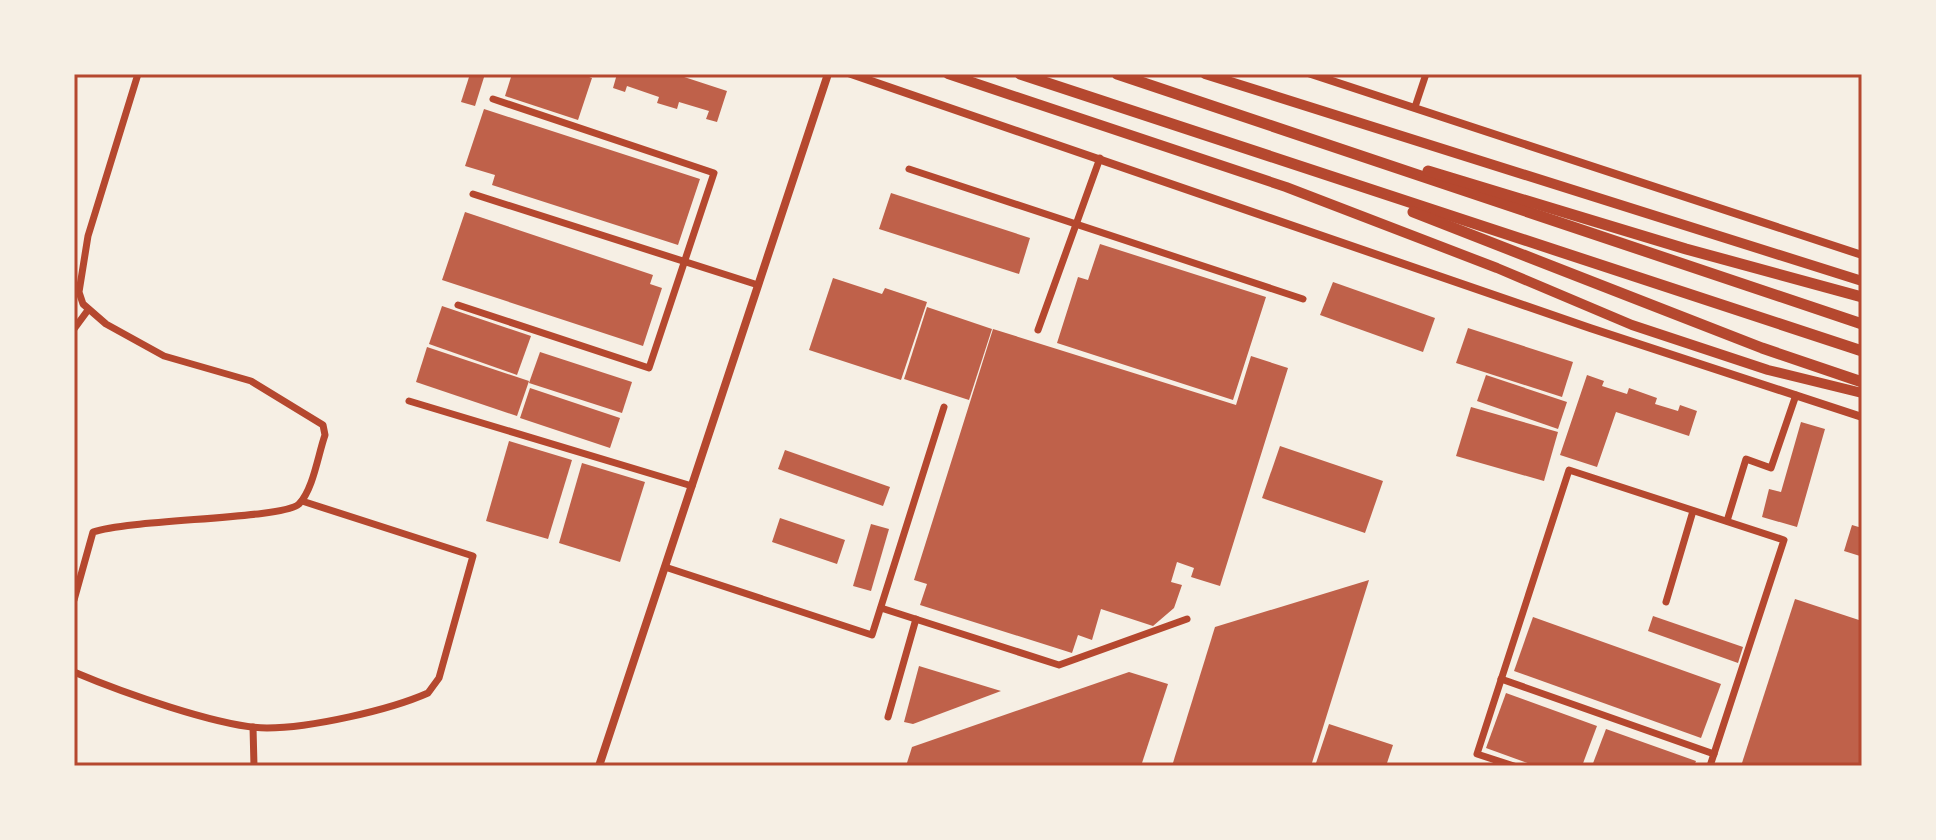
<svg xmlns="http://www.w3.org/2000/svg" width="1936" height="840" viewBox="0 0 1936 840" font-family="'Fira Sans',sans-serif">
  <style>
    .building { fill: #bf614a }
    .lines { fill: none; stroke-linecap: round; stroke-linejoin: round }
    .minor { stroke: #b5482f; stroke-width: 7 }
    .tertiary { stroke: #b5482f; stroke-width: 8 }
    .primary { stroke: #b5482f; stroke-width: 10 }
    .trunk { stroke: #b5482f; stroke-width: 11 }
    .neatline { fill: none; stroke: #b5482f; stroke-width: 3 }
  </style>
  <rect width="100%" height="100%" fill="#f6efe4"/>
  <!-- building -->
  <g class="building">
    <path d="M470,74H485L475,106L461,102Z"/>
    <path d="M512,74H581L592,78L578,120L505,96Z"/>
    <path d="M617,74H675L727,91L717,122L706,119L709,111L679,102L677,109L657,103L659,97L627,86L625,92L613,88Z"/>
    <path d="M484,109L700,179L678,245L492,185L495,175L465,166Z"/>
    <path d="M891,193L1030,238L1019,274L879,229Z"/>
    <path d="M465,212L653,275L650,284L662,288L643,346L442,280Z"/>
    <path d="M1100,244L1266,297L1233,400L1057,343L1078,277L1088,280Z"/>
    <path d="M833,278L882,294L885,288L927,302L901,380L809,350Z"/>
    <path d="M1333,282L1435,318L1423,352L1320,315Z"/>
    <path d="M442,306L531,336L517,375L429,344Z"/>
    <path d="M927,307L992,329L969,400L904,379Z"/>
    <path d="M1468,328L1573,362L1562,397L1456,363Z"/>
    <path d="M993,329L1236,405L1251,356L1288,368L1220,586L1191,577L1194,568L1177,562L1171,582L1182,585L1174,608L1153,626L1101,609L1092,640L1078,635L1072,653L920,605L927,584L914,580Z"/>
    <path d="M427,347L529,381L517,416L416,382Z"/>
    <path d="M540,352L632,382L622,413L529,383Z"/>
    <path d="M1486,375L1567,402L1558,429L1477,401Z"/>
    <path d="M1587,375L1604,381L1602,386L1627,394L1629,388L1657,398L1655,404L1678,411L1680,405L1697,411L1689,436L1616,412L1597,467L1560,455Z"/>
    <path d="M530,388L620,418L610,448L520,418Z"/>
    <path d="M1471,407L1558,432L1544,481L1456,456Z"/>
    <path d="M1801,422L1825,429L1797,527L1762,517L1769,489L1781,492Z"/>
    <path d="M509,441L572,460L548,539L486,521Z"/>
    <path d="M1280,446L1383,481L1365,533L1262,498Z"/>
    <path d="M785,450L890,487L883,506L778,469Z"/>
    <path d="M582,463L645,482L620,562L559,543Z"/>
    <path d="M780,518L845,540L837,564L772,542Z"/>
    <path d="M871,524L889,529L871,591L853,586Z"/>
    <path d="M1852,525L1862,528L1860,556L1844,551Z"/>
    <path d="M1369,580L1311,766H1172L1215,627Z"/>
    <path d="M1795,599L1862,621V766H1741Z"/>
    <path d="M1653,616L1743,647L1738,663L1648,631Z"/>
    <path d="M1533,617L1721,684L1701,738L1514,671Z"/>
    <path d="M919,666L1001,691L913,724L904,722Z"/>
    <path d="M1129,672L1168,684L1141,766H906L912,747Z"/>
    <path d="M1506,693L1597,726L1582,766H1536L1486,748Z"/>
    <path d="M1329,724L1393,745L1386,766H1315Z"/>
    <path d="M1606,729L1696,761L1694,766H1592Z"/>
  </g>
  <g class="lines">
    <!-- minor -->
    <g class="minor">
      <path d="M1415,107L1426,74"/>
      <path d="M909,169L1303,299"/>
      <path d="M473,194L758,285"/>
      <path d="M458,305L649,368L714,173L493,99"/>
      <path d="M74,329L88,310"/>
      <path d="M1038,330L1100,158"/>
      <path d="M409,401L692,486"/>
      <path d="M1727,521L1746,459L1771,468L1796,395"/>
      <path d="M665,567L872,635L944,407"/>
      <path d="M74,600L93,532C132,519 284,519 299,504C313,490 318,455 325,435L323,425L251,381L164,356L106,324L83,304L79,292L88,236L138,74"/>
      <path d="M1666,602L1693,511"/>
      <path d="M881,608L1059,665L1187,619"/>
      <path d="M74,672C119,691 221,728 267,728C310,728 390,710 428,693L439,678L473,556L302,501"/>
      <path d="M1501,679L1714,754"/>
      <path d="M888,717L916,619"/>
      <path d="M253,727L254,766"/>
      <path d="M1514,766L1477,754L1569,470L1784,540L1710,766"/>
    </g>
    <!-- tertiary -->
    <g class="tertiary">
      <path d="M851,74L1590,328L1862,417"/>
      <path d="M1311,74L1862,255"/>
      <path d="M599,766L828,74"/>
    </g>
    <!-- primary -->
    <g class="primary">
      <path d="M948,74L1286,187L1497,268L1632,325L1768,370L1862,393"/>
      <path d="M1205,74L1862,281"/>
    </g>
    <!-- trunk -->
    <g class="trunk">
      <path d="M1020,74L1862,351"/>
      <path d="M1117,74L1862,324"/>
      <path d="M1428,171L1686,249L1862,297"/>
      <path d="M1413,212L1762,348L1862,382"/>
    </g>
  </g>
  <!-- border -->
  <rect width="1936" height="840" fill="none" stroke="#f6efe4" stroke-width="152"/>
  <rect x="76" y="76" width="1784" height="688" class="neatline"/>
</svg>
